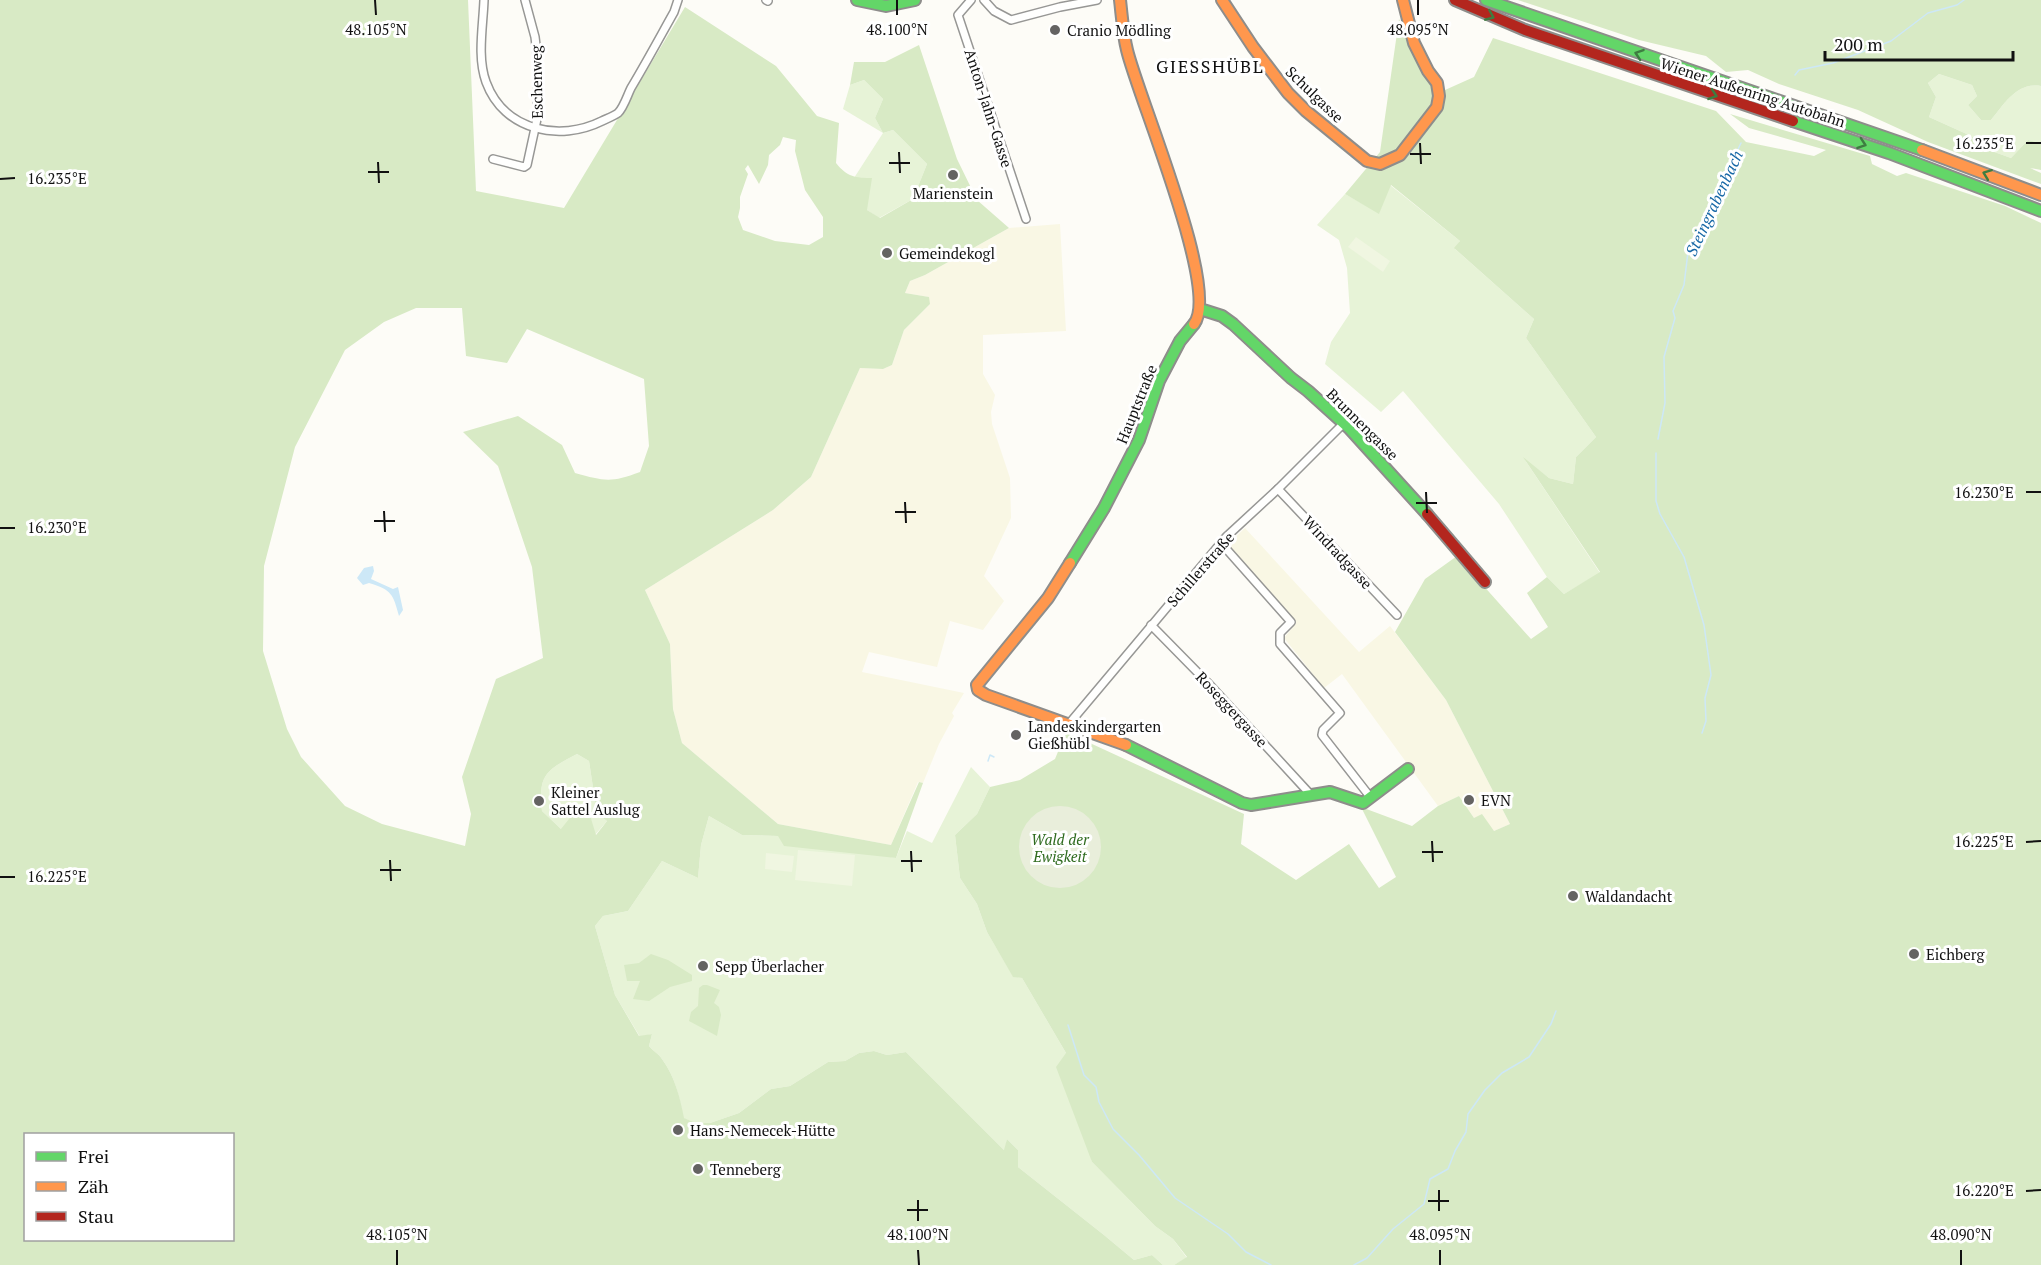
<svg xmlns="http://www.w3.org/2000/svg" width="2041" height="1265" viewBox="0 0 2041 1265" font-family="'PT Serif',serif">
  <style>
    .farmland { fill: #f9f7e4 }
    .green { fill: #e7f3d7 }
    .forest { fill: #d8eac5; fill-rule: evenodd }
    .cemetery { fill: #e9eedb }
    .pitch { fill: #f0f6e1 }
    .water { fill: #cde8f7 }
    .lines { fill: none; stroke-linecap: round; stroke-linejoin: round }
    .stream { stroke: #cde8f7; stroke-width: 1.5 }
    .street-casing { stroke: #979795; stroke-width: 10 }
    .fast-casing { stroke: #8e8d8b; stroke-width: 14 }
    .slow-casing { stroke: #8e8d8b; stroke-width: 14 }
    .jam-casing { stroke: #8e8d8b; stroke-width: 14 }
    .street { stroke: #fffffe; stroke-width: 7 }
    .fast { stroke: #63d668; stroke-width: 10 }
    .slow { stroke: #ff974d; stroke-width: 10 }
    .jam { stroke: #b3261e; stroke-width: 10 }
    .oneway { stroke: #3e7d41 }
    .ticks { fill: none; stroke: #111; stroke-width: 2 }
    .poi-dot { fill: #646362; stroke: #fff; stroke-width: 2 }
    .labels { text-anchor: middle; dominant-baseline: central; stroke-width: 6; stroke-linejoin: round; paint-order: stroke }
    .poi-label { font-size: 15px; fill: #111; stroke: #fff; text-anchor: start }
    .street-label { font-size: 15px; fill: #111; stroke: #fff }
    .park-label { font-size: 15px; font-style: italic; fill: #2f6b1f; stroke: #fff }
    .water-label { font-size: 16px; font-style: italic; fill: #1768a6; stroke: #fff }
    .quarter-label { font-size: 18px; letter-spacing: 1.5px; fill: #111; stroke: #fff }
    .ticks-label { font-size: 15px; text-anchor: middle; fill: #111; stroke: #fff; stroke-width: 6; stroke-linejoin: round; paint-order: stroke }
  </style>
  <rect width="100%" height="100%" fill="#fdfcf7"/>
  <!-- farmland -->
  <g class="farmland">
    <path d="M1060,224L1066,331L983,335V374L995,395L991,412L992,424L1010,478L1011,518L984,576L1004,601L983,630L950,621L937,667L869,652L862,672L964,693L952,713L954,716L939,744L923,783L918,782L891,845L778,824L682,743L673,709L670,644L645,590L773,510L811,477L860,368L883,369L892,365L904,330L930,304L928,297L905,293L910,281L925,275L1009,228Z"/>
    <path d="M1245,528L1359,652L1390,626L1446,700L1510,824L1494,831L1474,818L1459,796L1438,806L1342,674L1324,688L1284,638L1296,623L1227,545Z"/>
  </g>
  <!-- green -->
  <g class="green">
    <path d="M1939,74L1972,85L1977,96L1968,105L1981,120H1991C2005,103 2017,82 2041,86V143L2028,140L2011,158L1986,149L1980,140L1929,117L1936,97L1928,83Z"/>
    <path d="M864,80L883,99L875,118L883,133L893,130L927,164L913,199L879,218L867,210L854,178L883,133L843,109L850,85Z"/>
    <path d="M1390,185L1460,241L1455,249L1534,319L1526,338L1596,437L1576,457L1573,484L1549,478L1525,460L1600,573L1564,594L1547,577L1499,504L1403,391L1381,412L1325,364L1331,342L1350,313L1347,268L1339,240L1317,225L1345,194L1379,213Z"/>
    <path d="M577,754L589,761L597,814L607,821L595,835L561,829L542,811C538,775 546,770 577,754Z"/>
    <path d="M971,767L990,787L977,814L955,835L960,878L977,904L987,932L1013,976L1022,978L1066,1053L1092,1162L1155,1226L1173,1239L1187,1258L1174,1265H1163L1152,1255L1134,1260L1104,1235L1018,1167V1150L1007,1139L1005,1151L906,1052L887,1055L874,1051L859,1053L845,1061L828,1062L790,1086L771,1089L739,1113L710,1123H696L683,1118C680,1097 675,1077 662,1059C659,1054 653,1051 649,1046L652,1034L640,1037L615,995L595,926L603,916L628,911L662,861L698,878L701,845L709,816L742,835L778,836L896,858L907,831L932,843Z"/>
  </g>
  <!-- forest -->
  <g class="forest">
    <path d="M0,0H468L476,191L564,208L685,7L776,66L817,116L839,123L836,163C847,177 856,178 872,178L867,210L880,218L913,199L927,164L893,130L883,133L875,118L883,99L864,80L850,85L854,62H885L919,45L957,159L977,200L1009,228L925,275L910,281L905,293L929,297L930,304L904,330L892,365L883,369L860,368L811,477L773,510L645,590L670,644L673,709L682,743L778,824L891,845L919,782L923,783L896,858L784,846L778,836L742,835L709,816L701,845L698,878L662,861L628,911L603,916L595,926L615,995L639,1036L652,1034L649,1046C653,1051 659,1054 662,1059C675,1077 680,1097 684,1118L696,1123H710L739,1113L771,1089L790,1086L828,1062L845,1061L859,1053L874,1051L887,1055L906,1052L1004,1150L1007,1139L1018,1150V1167L1104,1235L1134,1260L1152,1255L1163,1265H0ZM783,137L796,140L795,151L805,190L823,217V237L809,245L775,241L743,230L738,217L740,208V197L748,174L745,169L748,165L759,184L768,165L769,155L780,145ZM416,308H462L466,356L507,363L527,329L644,379L649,446L640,472C611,483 604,481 575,473L562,445L518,416L463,432L498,466L532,567L543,658L496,679L462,777L471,814L465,846L382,824L345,806L301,757L287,729L263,651L264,566L295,447L345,350L384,322ZM577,754L589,761L597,814L607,821L596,835L589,812L577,809L561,829L542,811C538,775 546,770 577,754ZM26,1134H232V1240H26Z"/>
    <path d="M1518,0H2041V86C2017,82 2005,103 1991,120H1981L1968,105L1977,96L1972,85L1939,74L1928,83L1936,97L1929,117L1980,140L1986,149L2011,158L2028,140L2041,143V170L2030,168L2041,173V184L1928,142L1858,110L1779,84L1748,70L1726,72L1706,56L1639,40Z"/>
    <path d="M1399,19L1431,86L1445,90L1474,77L1493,38L1716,111L1746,142L1814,156L1826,150L1749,128L1730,114L1870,156L1872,164L1897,176L1906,173L2005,206L2041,223V1265H1174L1187,1257L1173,1239L1155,1226L1092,1162L1056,1067L1066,1053L1022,978L1013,977L987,932L977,904L960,878L955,835L977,814L990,787L1020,780L1055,759L1066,732L1244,814L1241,844L1296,880L1349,844L1379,888L1396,877L1361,807L1412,826L1438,806L1459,796L1474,818L1482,814L1494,831L1510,824L1446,700L1395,632L1425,579L1457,556L1531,639L1548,627L1527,593L1547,577L1564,594L1600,572L1523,457L1549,478L1573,484L1576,457L1596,437L1526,338L1534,319L1454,248L1460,241L1391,185L1379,214L1345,194L1380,152Z"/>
    <path d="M651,954L668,960L692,975V981L670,987L649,1001L633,999L640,981H627L624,965L639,963Z"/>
    <path d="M703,985H707L720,990L714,1003L719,1007L721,1015L717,1036L689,1021L691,1012L698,1006L699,988Z"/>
  </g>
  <!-- cemetery -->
  <circle class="cemetery" cx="1060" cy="847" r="41"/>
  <!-- pitch -->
  <g class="pitch">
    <path d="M1356,237L1390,261L1383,272L1348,247Z"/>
    <path d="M798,850L855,855L852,886L795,880Z"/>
    <path d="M766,853L794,856L792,872L765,869Z"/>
  </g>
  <!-- water -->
  <path class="water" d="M373,566L374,571L371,579L393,589L398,587L403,610L399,616C393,594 392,590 369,583L363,585L357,578L364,568Z"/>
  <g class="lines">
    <!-- stream -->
    <g class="stream">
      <path d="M1795,75L1799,70L1833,63L1891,41L1928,13L1957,5L1964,0"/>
      <path d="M1658,439L1665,403L1664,357L1675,318L1673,311L1684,285L1688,252L1741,143"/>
      <path d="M1656,453V501L1660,514L1684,557L1704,625L1711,675L1705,698L1706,721L1702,733"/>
      <path d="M988,761L990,755L994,757"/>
      <path d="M1068,1025L1084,1075L1096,1087L1099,1102L1113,1129L1139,1155L1175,1198L1228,1234L1246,1252L1271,1265"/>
      <path d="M1354,1265L1367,1258L1393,1229L1424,1204L1430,1179L1448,1169L1455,1151L1466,1132L1468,1114L1485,1090L1502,1073L1529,1057L1551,1024L1556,1011"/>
    </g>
    <defs>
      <g id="street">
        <path d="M484,0C483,27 477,57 486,82C504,131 560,142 602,121C606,119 614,116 618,113C624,107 627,96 631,88C646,63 660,37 674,12L678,0"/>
        <path d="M766,0L768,1"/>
        <path d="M971,0L958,15L1026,219"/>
        <path d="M984,0L994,11L1011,20L1060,7L1097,0"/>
        <path d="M493,159L524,167L527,165L537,119L538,62L535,37L525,0"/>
        <path d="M1278,489L1397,615"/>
        <path d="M1221,543L1291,622L1280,633V644L1340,713L1323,730L1322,735L1371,798"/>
        <path d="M1151,625L1207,682L1310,794"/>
        <path d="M1068,725L1226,537L1278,489L1343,424"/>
      </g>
      <g id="fast">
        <path d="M857,0L886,6L915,0"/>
        <path d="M1486,0L1922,150"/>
        <path d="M1793,121L1889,153L2041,211"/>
        <path d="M1200,309L1222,316L1233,324L1291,378L1308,391L1349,428L1427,514"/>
        <path d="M1070,563L1104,508L1139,440L1159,381L1180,341L1194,324"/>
        <path d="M1126,745L1242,803L1251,805L1330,792L1363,803L1408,769"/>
      </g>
      <g id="slow">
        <path d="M1120,0C1122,17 1123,34 1127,50C1138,97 1221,290 1194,324"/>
        <path d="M1222,0L1253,47L1288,93L1306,111L1367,161L1380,164L1400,155L1437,107L1439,96L1437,83L1428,71L1414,43L1403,0"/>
        <path d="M1922,150L2041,195"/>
        <path d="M1070,563L1048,598L977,685L978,690L986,695L1126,745"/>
      </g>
      <g id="jam">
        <path d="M1455,0L1525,30L1793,121"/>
        <path d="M1427,514L1485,582"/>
      </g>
    </defs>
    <!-- street casing -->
    <use href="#street" class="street-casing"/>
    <!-- fast casing -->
    <use href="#fast" class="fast-casing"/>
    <!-- slow casing -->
    <use href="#slow" class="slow-casing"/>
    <!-- jam casing -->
    <use href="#jam" class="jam-casing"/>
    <!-- street -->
    <use href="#street" class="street"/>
    <!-- fast -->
    <use href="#fast" class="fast"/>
    <!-- slow -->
    <use href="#slow" class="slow"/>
    <!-- jam -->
    <use href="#jam" class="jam"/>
  </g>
  <!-- one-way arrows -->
  <defs><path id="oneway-chevron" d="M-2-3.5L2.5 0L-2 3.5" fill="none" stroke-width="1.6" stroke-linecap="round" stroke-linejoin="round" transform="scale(1.5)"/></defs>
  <g class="oneway">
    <use href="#oneway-chevron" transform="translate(1490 16) rotate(23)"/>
    <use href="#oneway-chevron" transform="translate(1639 54) rotate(-161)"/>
    <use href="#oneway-chevron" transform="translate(1713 95) rotate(19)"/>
    <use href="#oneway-chevron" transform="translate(1862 144) rotate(19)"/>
    <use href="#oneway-chevron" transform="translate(1987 174) rotate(-159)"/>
  </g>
  <!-- ticks -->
  <path class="ticks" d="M375,0L376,15M897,0V15M1418,0V15M1420,143L1421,164M2026,143H2041M899,152L900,173M1410,154H1431M378,162L379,183M889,163H910M368,172H389M0,179L15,178M1426,492L1427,513M2026,492H2041M905,502L906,523M1416,503H1437M384,511L385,532M895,512H916M374,521H395M0,528H15M1432,841L1433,862M2026,842L2041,841M911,851L912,872M1422,852H1443M390,860L391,881M901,861H922M380,870H401M0,877H15M1439,1190V1211M2026,1191L2041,1190M918,1200V1221M1428,1201H1449M907,1210H928M397,1250V1265M918,1250L919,1265M1440,1250V1265M1961,1250V1265"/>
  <!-- markers -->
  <g class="poi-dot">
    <circle cx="1055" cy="30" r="6"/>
    <circle cx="953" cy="175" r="6"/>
    <circle cx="887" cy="253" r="6"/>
    <circle cx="1016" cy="735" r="6"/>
    <circle cx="1469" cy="800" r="6"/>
    <circle cx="539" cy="801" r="6"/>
    <circle cx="1573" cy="896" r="6"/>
    <circle cx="1914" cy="954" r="6"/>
    <circle cx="703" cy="966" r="6"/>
    <circle cx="678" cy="1130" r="6"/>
    <circle cx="698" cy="1169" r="6"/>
  </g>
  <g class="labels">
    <!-- poi labels -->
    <g class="poi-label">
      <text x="1067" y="30">Cranio Mödling</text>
      <text x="953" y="193" text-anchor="middle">Marienstein</text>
      <text x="899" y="253">Gemeindekogl</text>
      <text x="1028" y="726">Landeskindergarten<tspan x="1028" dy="17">Gießhübl</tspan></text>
      <text x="551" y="792">Kleiner<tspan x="551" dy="17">Sattel Auslug</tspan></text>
      <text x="1481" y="800">EVN</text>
      <text x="1585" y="896">Waldandacht</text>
      <text x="1926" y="954">Eichberg</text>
      <text x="715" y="966">Sepp Überlacher</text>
      <text x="690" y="1130">Hans-Nemecek-Hütte</text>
      <text x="710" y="1169">Tenneberg</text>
    </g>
    <!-- street labels -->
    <g class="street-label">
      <text transform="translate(536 82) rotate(-91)">Eschenweg</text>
      <text transform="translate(1753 92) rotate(18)">Wiener Außenring Autobahn</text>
      <text transform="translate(1315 94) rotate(44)">Schulgasse</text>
      <text transform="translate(989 108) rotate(72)">Anton-Jahn-Gasse</text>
      <text transform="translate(1136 404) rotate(-68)">Hauptstraße</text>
      <text transform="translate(1363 424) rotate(45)">Brunnengasse</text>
      <text transform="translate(1338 552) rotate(47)">Windradgasse</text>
      <text transform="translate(1200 569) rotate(-49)">Schillerstraße</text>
      <text transform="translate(1232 709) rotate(47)">Roseggergasse</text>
    </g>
    <!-- park labels -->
    <g class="park-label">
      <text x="1060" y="839">Wald der<tspan x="1060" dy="17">Ewigkeit</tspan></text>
    </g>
    <!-- water labels -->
    <g class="water-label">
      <text transform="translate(1714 203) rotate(-65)">Steingrabenbach</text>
    </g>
    <!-- quarter labels -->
    <g class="quarter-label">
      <text x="1210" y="66">GIESSHÜBL</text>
    </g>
  </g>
  <g class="ticks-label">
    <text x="376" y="35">48.105°N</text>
    <text x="897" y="35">48.100°N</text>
    <text x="1418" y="35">48.095°N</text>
    <text x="1984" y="149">16.235°E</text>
    <text x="57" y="184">16.235°E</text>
    <text x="1984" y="498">16.230°E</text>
    <text x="57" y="533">16.230°E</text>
    <text x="1984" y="847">16.225°E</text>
    <text x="57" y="882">16.225°E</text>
    <text x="1984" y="1196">16.220°E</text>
    <text x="397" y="1240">48.105°N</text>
    <text x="918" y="1240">48.100°N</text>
    <text x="1440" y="1240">48.095°N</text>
    <text x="1961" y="1240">48.090°N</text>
  </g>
  <!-- legend -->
  <rect x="24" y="1133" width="210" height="108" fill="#ffffff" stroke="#a0a0a0" stroke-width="1.5"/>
  <rect x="36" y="1152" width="30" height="9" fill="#63d668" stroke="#a0a0a0" stroke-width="1.5"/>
  <text x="78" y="1163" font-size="18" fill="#111111">Frei</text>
  <rect x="36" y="1182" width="30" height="9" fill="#ff974d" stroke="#a0a0a0" stroke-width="1.5"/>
  <text x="78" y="1193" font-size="18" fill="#111111">Zäh</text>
  <rect x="36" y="1212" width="30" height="9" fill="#b3261e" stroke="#a0a0a0" stroke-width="1.5"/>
  <text x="78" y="1223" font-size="18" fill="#111111">Stau</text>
  <!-- scale -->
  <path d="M1825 51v9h188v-9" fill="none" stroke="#111111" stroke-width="3"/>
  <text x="1834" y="51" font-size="18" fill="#111111" stroke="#ffffff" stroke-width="4.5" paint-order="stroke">200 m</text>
</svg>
